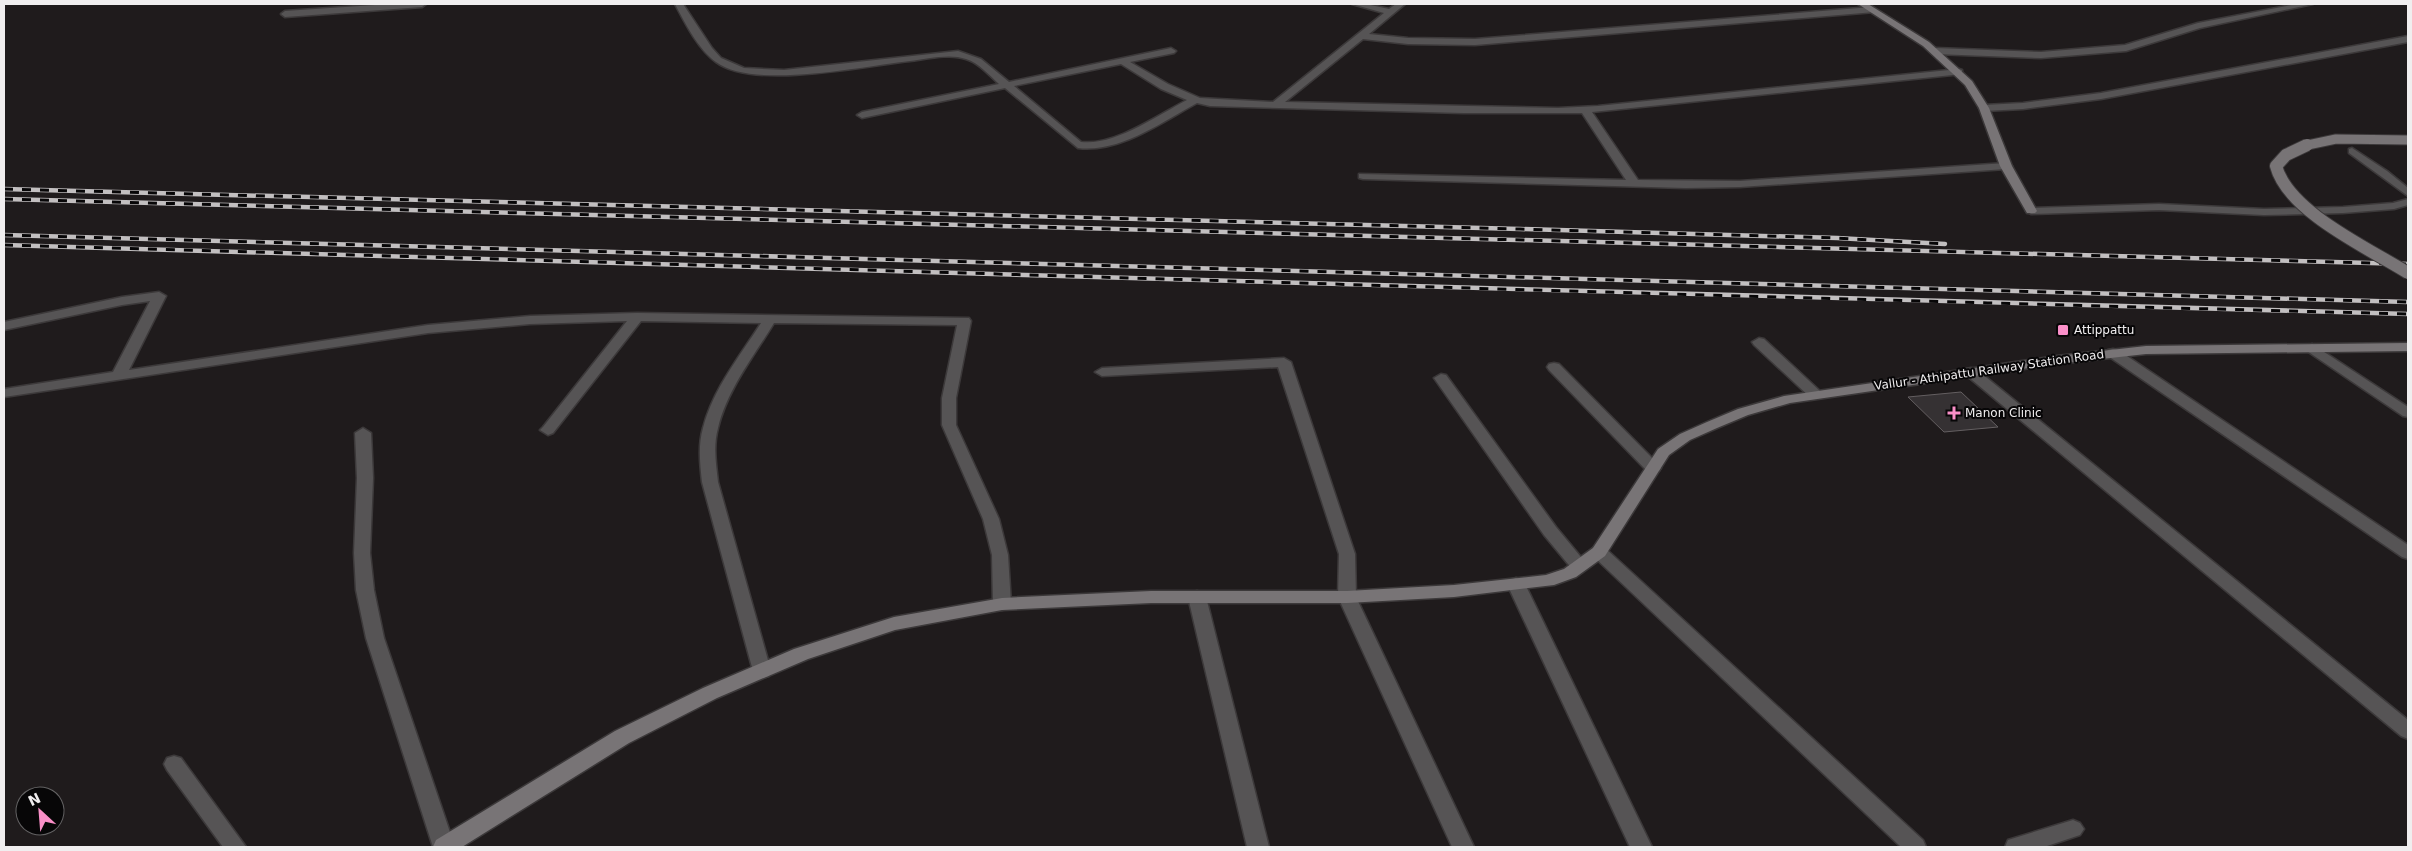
<svg xmlns="http://www.w3.org/2000/svg" width="2412" height="851" viewBox="0 0 2412 851" font-family="'DejaVu Sans',sans-serif">
  <style>
    .building { fill: #353133; stroke: #645f61 }
    .lines { fill: none; stroke-linecap: round; stroke-linejoin: round }
    .lane-casing { stroke: #3c393a; stroke-width: 3 }
    .street-casing { stroke: #3c393a; stroke-width: 3 }
    .secondary-casing { stroke: #3c393a; stroke-width: 3 }
    .lane { fill: #565455; fill-rule: evenodd }
    .street { fill: #565455; fill-rule: evenodd }
    .secondary { fill: #787476; fill-rule: evenodd }
    .rail-casing { stroke: #c2bfc0; stroke-width: 4.5 }
    .rail { stroke: #070607; stroke-width: 3; stroke-dasharray: 9; stroke-linecap: butt }
    .secondary-bridge-far1-casing { stroke: #3c393a; stroke-width: 11; stroke-linecap: butt }
    .secondary-bridge-casing { stroke: #3c393a; stroke-width: 14; stroke-linecap: butt }
    .secondary-bridge-far1 { stroke: #787476; stroke-width: 9 }
    .secondary-bridge { stroke: #787476; stroke-width: 12 }
    .poi-dot { fill: #fa8fc8; stroke: #070607; stroke-width: 2 }
    .labels { text-anchor: middle; dominant-baseline: central; stroke-width: 4; stroke-linejoin: round; paint-order: stroke }
    .poi-label { font-size: 12px; fill: #f0eeef; stroke: #070607; text-anchor: start }
    .street-label { font-size: 12px; fill: #f0eeef; stroke: #070607 }
  </style>
  <rect width="100%" height="100%" fill="#1f1b1c"/>
  <!-- building -->
  <path class="building" d="M1961,392L1998,427L1944,432L1908,397Z"/>
  <g class="lines">
    <defs>
      <g id="lane">
        <path d="M2352,148L2387,171L2408,188V196L2349,153V149Z"/>
        <path d="M2408,199V205L2394,209L2343,213L2264,215L2159,210L2031,214L2026,211L2031,208L2159,204L2264,209L2343,207L2393,203Z"/>
      </g>
      <g id="street">
        <path d="M390,4H426L422,7L285,17L281,14L285,11Z"/>
        <path d="M675,4H683L712,48L721,58L744,68L784,70L958,51L981,59L1009,82L1171,48L1176,51L1174,53L1130,62L1168,84L1200,98L1273,102L1384,13L1352,4H1366L1389,9L1396,4H1405L1369,34L1408,38L1475,39L1872,7L1876,10L1875,12L1475,45L1408,44L1363,39L1285,102L1558,108L1598,106L1959,69L1962,70V74L1592,112L1638,180L1740,181L2006,163L2012,166L2006,169L1740,187L1686,188L1363,179L1359,178V174L1626,180L1582,113H1463L1210,106L1197,103C1162,122 1120,153 1078,148L1005,88L862,118L857,115L862,112L999,84C989,75 979,63 966,59C950,53 926,59 910,61C864,66 753,90 716,62C698,49 685,23 675,4ZM1121,64L1161,89L1187,100C1158,115 1115,146 1081,142L1014,86Z"/>
        <path d="M2297,4H2313L2200,28L2126,51L2041,58L1935,54L1930,51L1935,48L2041,52L2125,45L2198,23Z"/>
        <path d="M2408,36V42L2101,99L2023,109L1984,111L1979,108L1984,105L2023,103L2101,93Z"/>
        <path d="M159,292L166,296L129,370L428,325L530,316L637,313L969,318L971,321L956,398V425L999,519L1008,555L1011,604L1008,608L1002,610L996,608L993,604L992,555L983,519L942,425V398L957,325L774,323C754,356 727,390 718,428C713,446 716,464 718,482L771,671L769,676L762,678L755,676L753,671L702,482C700,464 698,445 703,428C713,389 740,356 761,323L641,321L553,433L548,435L540,430L543,427L627,321L530,324L428,333L4,397V389L113,372L150,301L122,305L4,330V322L122,297Z"/>
        <path d="M1759,338L1764,339L1821,392L1823,395L1821,398H1811L1754,345L1752,342Z"/>
        <path d="M2312,344L2408,407V417L2403,416L2307,351L2305,348Z"/>
        <path d="M2113,349L2118,350L2408,545V559L2402,557L2108,356L2106,353L2108,350Z"/>
        <path d="M1284,358L1291,362L1355,554L1356,597L1474,847H1452L1338,597L1339,554L1278,367L1102,376L1095,372L1102,368Z"/>
        <path d="M1554,363L1559,364L1659,465L1661,468L1659,471H1647L1549,370L1547,367L1549,364Z"/>
        <path d="M1971,368L1976,369L2408,720V739L2401,736L1966,375L1964,372L1966,369Z"/>
        <path d="M1441,374L1446,375L1556,527L1585,562L1588,566L1585,570L1579,572L1573,570L1544,535L1434,378Z"/>
        <path d="M363,428L371,433L373,478L370,553L374,590L384,638L455,847H433L366,638L356,590L354,553L357,478L355,433Z"/>
        <path d="M1599,546L1605,548L1923,840L1926,847H1901L1593,556L1591,552L1593,548Z"/>
        <path d="M1516,578L1522,580L1525,584L1652,847H1630L1507,584L1510,580Z"/>
        <path d="M1197,591L1203,593L1206,597L1269,847H1247L1188,597L1191,593Z"/>
        <path d="M174,756L181,758L246,847H223L167,770L164,764L167,758Z"/>
        <path d="M2073,820L2080,823L2084,829L2080,835L2044,847H2005L2008,840Z"/>
      </g>
      <g id="secondary">
        <path d="M1858,4H1868L1929,42L1972,81L1989,108L2012,166L2037,211L2035,213H2027L2000,166L1979,108L1965,85L1923,46Z"/>
        <path d="M2408,343V351L2146,354L2057,364L1790,403L1748,415L1717,428L1690,440L1669,455L1605,556L1576,577L1554,585L1454,597L1347,603H1151L1002,610L895,630L808,659L717,698L629,743L462,847H433L436,840L615,731L703,688L794,649L894,617L1002,598L1151,591H1347L1454,585L1546,575L1564,569L1593,548L1658,449L1680,434L1707,422L1738,409L1784,396L2057,356L2146,346Z"/>
      </g>
    </defs>
    <!-- lane casing -->
    <use href="#lane" class="lane-casing"/>
    <!-- street casing -->
    <use href="#street" class="street-casing"/>
    <!-- secondary casing -->
    <use href="#secondary" class="secondary-casing"/>
    <!-- lane -->
    <use href="#lane" class="lane"/>
    <!-- street -->
    <use href="#street" class="street"/>
    <!-- secondary -->
    <use href="#secondary" class="secondary"/>
    <defs>
      <g id="rail">
        <path d="M4,189L1520,229L1837,238L1945,244"/>
        <path d="M4,199L2408,264"/>
        <path d="M4,235L2408,302"/>
        <path d="M4,245C805,267 1607,294 2408,314"/>
      </g>
    </defs>
    <!-- rail casing -->
    <use href="#rail" class="rail-casing"/>
    <!-- rail -->
    <use href="#rail" class="rail"/>
    <defs>
      <path id="secondary-bridge-far1" d="M2303,146L2336,139L2408,140"/>
      <path id="secondary-bridge" d="M2307,145L2286,155L2276,166C2288,212 2370,249 2408,273"/>
    </defs>
    <!-- secondary-bridge-far1 casing -->
    <use href="#secondary-bridge-far1" class="secondary-bridge-far1-casing"/>
    <!-- secondary-bridge casing -->
    <use href="#secondary-bridge" class="secondary-bridge-casing"/>
    <!-- secondary-bridge-far1 -->
    <use href="#secondary-bridge-far1" class="secondary-bridge-far1"/>
    <!-- secondary-bridge -->
    <use href="#secondary-bridge" class="secondary-bridge"/>
  </g>
  <!-- markers -->
  <g class="poi-dot">
    <rect x="2057" y="324" width="12" height="12" rx="2.5"/>
    <path d="M1951.5 405.5h5v5h5v5h-5v5h-5v-5h-5v-5h5z"/>
  </g>
  <g class="labels">
    <!-- poi labels -->
    <g class="poi-label">
      <text x="2074" y="330">Attippattu</text>
      <text x="1965" y="413">Manon Clinic</text>
    </g>
    <!-- street labels -->
    <g class="street-label">
      <text transform="translate(1989 370) rotate(-8)">Vallur - Athipattu Railway Station Road</text>
    </g>
  </g>
  <!-- border -->
  <rect width="2412" height="851" fill="none" stroke="#f0eeef" stroke-width="10"/>
  <!-- north arrow -->
  <g transform="translate(40 811) rotate(334)"><circle r="24" fill="#070607" stroke="#646364"/>
  <path d="M0-4L9 19L0 12L-9 19Z" fill="#fa8fc8"/>
  <text y="-8" font-size="14" font-weight="bold" text-anchor="middle" fill="#f0eeef">N</text>
  </g>
</svg>
